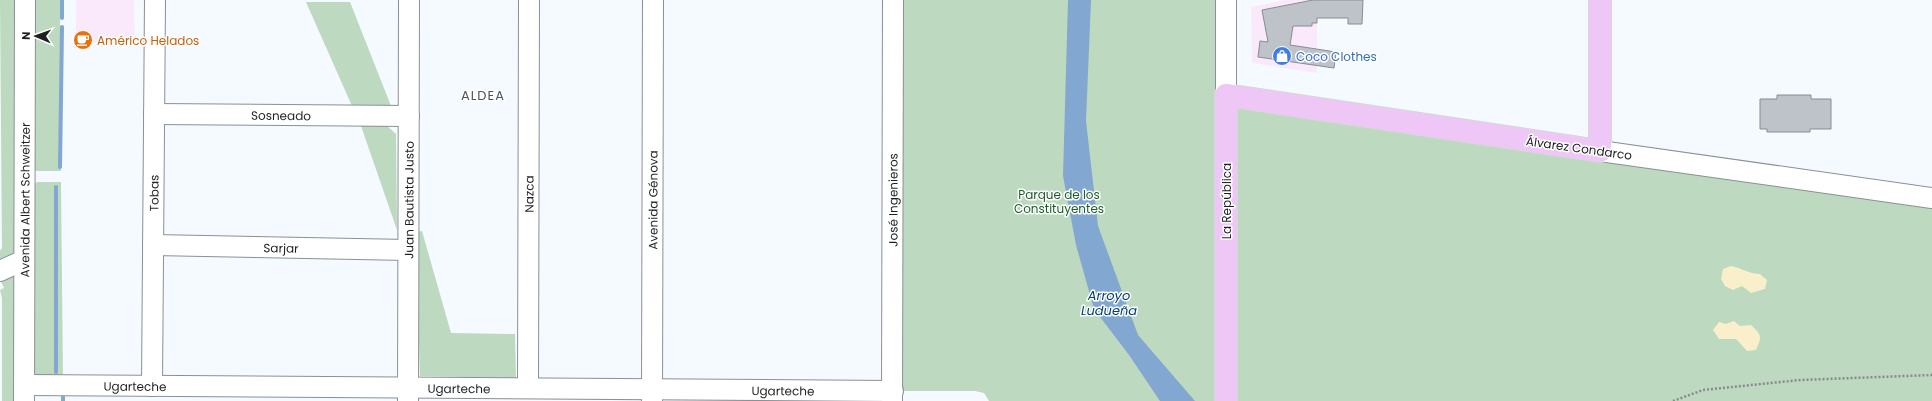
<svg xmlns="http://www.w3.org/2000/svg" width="1932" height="401" viewBox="0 0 1932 401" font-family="Poppins,sans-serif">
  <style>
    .commercial { fill: #fae9fb }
    .green { fill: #bdd9bf }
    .sand { fill: #f9efca }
    .water { fill: #82a7d0 }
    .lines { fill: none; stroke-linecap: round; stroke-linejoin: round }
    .stream { stroke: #82a7d0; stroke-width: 4 }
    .building { fill: #bdc3c8; stroke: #868c90 }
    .minor-casing { stroke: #8a9094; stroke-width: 22 }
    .major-casing { stroke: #d6d7d7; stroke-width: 24 }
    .path { stroke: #878b8e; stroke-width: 2.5; stroke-dasharray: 2 2; stroke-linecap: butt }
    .minor { stroke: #fff; stroke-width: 20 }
    .major { stroke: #eec7f6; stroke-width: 22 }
    .labels { text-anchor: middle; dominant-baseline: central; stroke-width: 3; stroke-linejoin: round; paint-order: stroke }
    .food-label { font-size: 12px; fill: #c56008; stroke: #fff; text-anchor: start }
    .shop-label { font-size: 12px; fill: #366cbe; stroke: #fff; text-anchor: start }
    .street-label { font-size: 12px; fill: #1d1f21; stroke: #fff }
    .park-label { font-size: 12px; fill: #1c5c2b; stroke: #fff }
    .neighbourhood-label { font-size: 13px; letter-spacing: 1px; fill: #4f5458; stroke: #fff }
    .water-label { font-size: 13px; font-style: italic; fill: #064173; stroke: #fff }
  </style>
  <rect width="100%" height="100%" fill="#f4faff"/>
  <!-- commercial -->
  <g class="commercial">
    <path d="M76,0H134L135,42H76Z"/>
    <path d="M1285,0H1317V73L1252,63L1251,7Z"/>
  </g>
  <!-- green -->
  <g class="green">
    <path d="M0,0H25L24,401H2V298L0,290L4,288L0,279V251L2,248Z"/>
    <path d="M32,0H60L61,171H37L32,168Z"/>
    <path d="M893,0H1226V95L1932,198V401H989L984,393L975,391H893Z"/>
    <path d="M306,2H350L391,106H352Z"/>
    <path d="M360,123L386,125L396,134L397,230Z"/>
    <path d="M38,182H61L63,380C51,379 38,381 32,369V184Z"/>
    <path d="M422,231L451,333L515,334L516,378L420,376L416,232Z"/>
  </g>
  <!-- sand -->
  <g class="sand">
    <path d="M1731,266C1742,268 1749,274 1760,274L1767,280L1765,289L1751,293L1742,286L1733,290L1725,286L1721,279L1723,269Z"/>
    <path d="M1734,321L1740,326L1751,325C1762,335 1762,337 1756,350L1747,351L1736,339H1719L1713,330L1719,322L1726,324Z"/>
  </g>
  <!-- water -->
  <path class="water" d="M1068,0H1091L1086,121L1098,226L1138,335L1195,401H1160L1129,355L1094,309L1076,245L1063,176Z"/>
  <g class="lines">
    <!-- stream -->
    <g class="stream">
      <path d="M62,18V0"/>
      <path d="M60,167L62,27"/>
      <path d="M56,372V187"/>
      <path d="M63,401V397"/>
    </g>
  </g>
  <!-- building -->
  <g class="building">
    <path d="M1313,0H1363L1362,24H1348V18H1317V23H1312V26H1293L1290,45L1336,52L1334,68L1258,57L1260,41L1268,42L1262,10Z"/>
    <path d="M1777,95H1811V99H1831V129H1810V132H1767V129H1760V99H1777Z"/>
  </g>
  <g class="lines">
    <defs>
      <g id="minor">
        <path d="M1226,0V95"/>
        <path id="s1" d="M154,114L409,116"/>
        <path d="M1600,151L1932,198"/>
        <path id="s2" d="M153,245L408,250"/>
        <path d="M0,271L24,260"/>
        <path id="s3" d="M24,385L893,391"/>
        <path id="s4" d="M152,386L155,0"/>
        <path id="s5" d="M528,388L529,0"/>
        <path id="s6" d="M408,400L409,0"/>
        <path id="s7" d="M24,401L25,0"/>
        <path id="s8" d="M652,401L653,0"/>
        <path id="s9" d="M892,401L893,0"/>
      </g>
      <path id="major" d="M1226,401V95L1600,151V0"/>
    </defs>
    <!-- minor casing -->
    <use href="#minor" class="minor-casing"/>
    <!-- major casing -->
    <use href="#major" class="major-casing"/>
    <!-- path -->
    <path class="path" d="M1673,401L1703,390L1800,380L1932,375"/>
    <!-- minor -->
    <use href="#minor" class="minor"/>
    <!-- major -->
    <use href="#major" class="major"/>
  </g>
  <!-- icons -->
  <defs>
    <symbol id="cafe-disc" viewBox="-11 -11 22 22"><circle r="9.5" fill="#e8710a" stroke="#fff"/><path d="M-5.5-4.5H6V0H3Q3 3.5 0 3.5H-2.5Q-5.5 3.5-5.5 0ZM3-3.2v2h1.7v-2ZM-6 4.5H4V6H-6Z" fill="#fff"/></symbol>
    <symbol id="shop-disc" viewBox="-11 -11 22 22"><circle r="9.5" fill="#3f7fe0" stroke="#fff"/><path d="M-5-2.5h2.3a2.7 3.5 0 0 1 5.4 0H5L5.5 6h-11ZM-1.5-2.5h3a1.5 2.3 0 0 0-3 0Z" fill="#fff"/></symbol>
  </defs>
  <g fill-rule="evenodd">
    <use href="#cafe-disc" x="72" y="29" width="22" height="22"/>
    <use href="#shop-disc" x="1271" y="45" width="22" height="22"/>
  </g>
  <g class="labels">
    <!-- food labels -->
    <g class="food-label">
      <text x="97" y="40">Américo Helados</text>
    </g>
    <!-- shop labels -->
    <g class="shop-label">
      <text x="1296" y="56">Coco Clothes</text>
    </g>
    <!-- street labels -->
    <g class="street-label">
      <text stroke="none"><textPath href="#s1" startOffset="127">Sosneado</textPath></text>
      <text transform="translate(1579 148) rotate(8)">Álvarez Condarco</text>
      <text stroke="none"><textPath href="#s4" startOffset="193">Tobas</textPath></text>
      <text stroke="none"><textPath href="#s5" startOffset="194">Nazca</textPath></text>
      <text stroke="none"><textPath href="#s7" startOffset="201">Avenida Albert Schweitzer</textPath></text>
      <text stroke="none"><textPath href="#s6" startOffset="200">Juan Bautista Justo</textPath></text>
      <text stroke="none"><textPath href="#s9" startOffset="201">José Ingenieros</textPath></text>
      <text stroke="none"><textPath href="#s8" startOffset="201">Avenida Génova</textPath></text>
      <text transform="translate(1226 201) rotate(-90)">La República</text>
      <text stroke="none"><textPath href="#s2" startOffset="128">Sarjar</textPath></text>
      <text stroke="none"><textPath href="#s3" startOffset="111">Ugarteche</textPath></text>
      <text stroke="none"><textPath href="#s3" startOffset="435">Ugarteche</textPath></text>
      <text stroke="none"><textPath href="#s3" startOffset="759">Ugarteche</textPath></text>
    </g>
    <!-- park labels -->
    <g class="park-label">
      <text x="1059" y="194">Parque de los<tspan x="1059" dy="14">Constituyentes</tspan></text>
    </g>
    <!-- neighbourhood labels -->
    <g class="neighbourhood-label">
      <text x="483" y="95">ALDEA</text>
    </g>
    <!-- water labels -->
    <g class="water-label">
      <text x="1109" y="295">Arroyo<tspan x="1109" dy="15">Ludueña</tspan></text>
    </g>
  </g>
  <!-- north arrow -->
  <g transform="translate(36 36) rotate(272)" stroke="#ffffff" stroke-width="3" paint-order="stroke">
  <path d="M0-3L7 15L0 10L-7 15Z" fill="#1d1f21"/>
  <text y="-6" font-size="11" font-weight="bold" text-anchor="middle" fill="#1d1f21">N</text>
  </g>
</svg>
